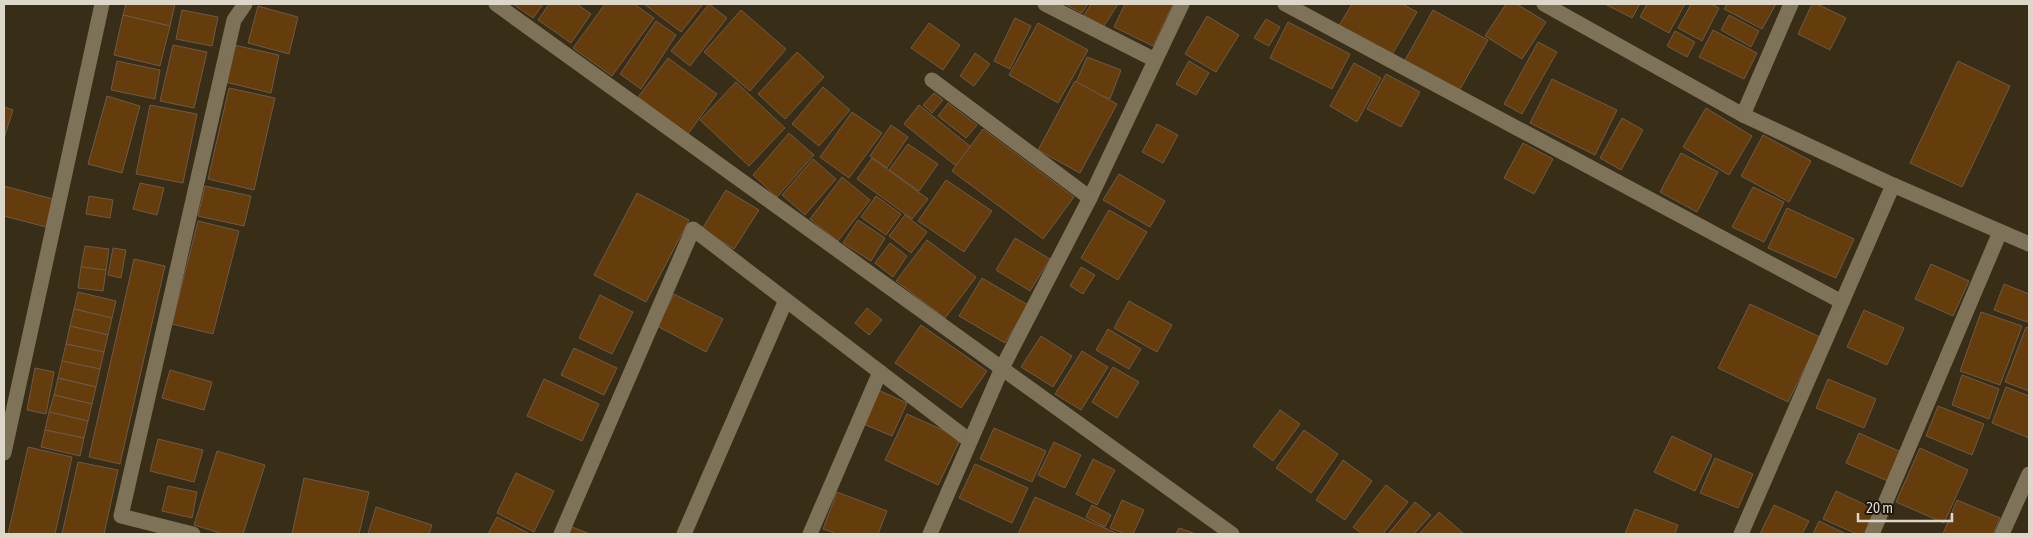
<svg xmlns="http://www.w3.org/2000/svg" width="2033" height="538" viewBox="0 0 2033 538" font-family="'Asap Condensed',sans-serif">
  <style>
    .building { fill: #653d0c; stroke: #6e5946 }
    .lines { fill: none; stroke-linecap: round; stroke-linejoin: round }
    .minor { stroke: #7e7259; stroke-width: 15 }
  </style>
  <rect width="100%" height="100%" fill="#382d16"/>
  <!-- building -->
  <g class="building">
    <path d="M126,4H175L170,26L123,15Z"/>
    <path d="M513,4H543L533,18Z"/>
    <path d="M549,4H577L591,14L571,43L538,20Z"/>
    <path d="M605,4H634L654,18L612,76L573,48Z"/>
    <path d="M644,4H703L681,32Z"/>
    <path d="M709,4L727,18L690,66L671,51Z"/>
    <path d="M1065,4H1088L1082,13Z"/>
    <path d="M1091,4H1118L1102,29L1083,17Z"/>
    <path d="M1125,4H1173L1153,46L1114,27Z"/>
    <path d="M1352,4H1402L1417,12L1390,58L1338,27Z"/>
    <path d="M1506,4H1517L1546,22L1522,59L1485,36Z"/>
    <path d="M1605,4H1640L1632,18Z"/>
    <path d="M1647,4H1685L1669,33L1640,17Z"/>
    <path d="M1691,4H1711L1719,8L1702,41L1678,28Z"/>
    <path d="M1727,4H1776L1762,29L1724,9Z"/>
    <path d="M1812,4H1817L1846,18L1830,50L1798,34Z"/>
    <path d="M258,6L298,17L289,54L248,43Z"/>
    <path d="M182,10L218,17L212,46L176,39Z"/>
    <path d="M741,10L786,49L750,91L704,52Z"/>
    <path d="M1433,10L1488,40L1459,91L1404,62Z"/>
    <path d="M123,15L170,26L160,66L114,55Z"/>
    <path d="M1729,15L1759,31L1751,47L1721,30Z"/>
    <path d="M1207,16L1239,35L1216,72L1185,54Z"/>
    <path d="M1015,18L1031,26L1010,69L994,61Z"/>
    <path d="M1266,19L1280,27L1269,46L1254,38Z"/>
    <path d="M656,21L676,35L641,89L620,74Z"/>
    <path d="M1288,22L1350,54L1332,89L1270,58Z"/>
    <path d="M929,23L960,45L943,70L911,48Z"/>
    <path d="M1038,23L1088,50L1058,103L1009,75Z"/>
    <path d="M1713,30L1757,53L1744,79L1699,57Z"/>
    <path d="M1675,31L1695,42L1687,57L1667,46Z"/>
    <path d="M1538,42L1557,52L1522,114L1504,104Z"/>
    <path d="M173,45L207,52L194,108L160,101Z"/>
    <path d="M234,45L279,55L271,93L225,82Z"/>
    <path d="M797,52L824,77L785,119L758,94Z"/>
    <path d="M975,53L990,64L974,86L960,76Z"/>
    <path d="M1087,57L1121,70L1110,99L1075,85Z"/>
    <path d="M668,58L717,94L688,134L638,97Z"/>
    <path d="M117,61L160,70L155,99L111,90Z"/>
    <path d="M1189,61L1209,73L1196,95L1176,84Z"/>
    <path d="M1958,61L2010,86L1962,187L1910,163Z"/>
    <path d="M1354,63L1381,78L1357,122L1330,106Z"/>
    <path d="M1386,74L1420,92L1401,127L1367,109Z"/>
    <path d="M1552,79L1617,110L1595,155L1530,123Z"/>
    <path d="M1075,81L1117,104L1080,173L1038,150Z"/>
    <path d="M736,82L785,128L749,166L700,120Z"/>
    <path d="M823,87L850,110L819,146L792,124Z"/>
    <path d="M229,88L275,98L254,190L208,179Z"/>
    <path d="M934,93L943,100L932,113L923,105Z"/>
    <path d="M107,96L140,106L122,173L88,164Z"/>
    <path d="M948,103L977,125L966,138L938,116Z"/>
    <path d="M150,105L197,114L183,183L136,174Z"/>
    <path d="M919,105L971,147L956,166L904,124Z"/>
    <path d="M4,107L13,110L4,138Z"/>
    <path d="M1706,108L1752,136L1729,175L1683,147Z"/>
    <path d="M852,112L882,133L849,178L820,157Z"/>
    <path d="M1622,118L1643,130L1621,170L1600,158Z"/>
    <path d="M1157,124L1178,135L1163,163L1142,152Z"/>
    <path d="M891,125L908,137L887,168L870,156Z"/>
    <path d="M983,129L1074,197L1043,239L952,171Z"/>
    <path d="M789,133L814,155L777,197L753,175Z"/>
    <path d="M1763,135L1811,161L1789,202L1741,176Z"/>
    <path d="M1523,143L1553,159L1534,194L1504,178Z"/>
    <path d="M908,144L938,164L919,191L889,170Z"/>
    <path d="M1681,153L1718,172L1697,212L1660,192Z"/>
    <path d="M872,158L928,199L912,219L857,179Z"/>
    <path d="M813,159L836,179L805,215L782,195Z"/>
    <path d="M1119,174L1165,201L1150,227L1103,200Z"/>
    <path d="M842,177L870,200L838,241L810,219Z"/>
    <path d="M946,180L992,211L964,252L918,221Z"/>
    <path d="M140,183L164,188L157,215L133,209Z"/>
    <path d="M4,186L53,199L46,227L4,216Z"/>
    <path d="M205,186L251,196L244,226L198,216Z"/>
    <path d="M1753,187L1784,202L1764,242L1732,227Z"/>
    <path d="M726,190L759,210L734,249L702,229Z"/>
    <path d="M637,193L689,220L646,302L594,275Z"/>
    <path d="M89,196L113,200L110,218L86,214Z"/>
    <path d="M876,196L901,214L886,235L861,217Z"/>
    <path d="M1787,208L1854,239L1836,278L1768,248Z"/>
    <path d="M1109,210L1147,232L1118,280L1081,258Z"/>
    <path d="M905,215L927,232L911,253L889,236Z"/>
    <path d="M858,220L885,238L871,261L843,243Z"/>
    <path d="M198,221L239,231L213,334L172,324Z"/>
    <path d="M1015,238L1050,259L1030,291L996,270Z"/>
    <path d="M927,240L976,277L945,318L896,281Z"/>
    <path d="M890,243L907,256L893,277L875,263Z"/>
    <path d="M85,246L109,249L106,270L81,267Z"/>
    <path d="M113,248L126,250L121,278L108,275Z"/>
    <path d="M134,259L165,266L120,464L89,457Z"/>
    <path d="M1931,264L1969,281L1953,316L1915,299Z"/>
    <path d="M81,267L106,270L103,291L78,288Z"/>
    <path d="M1081,267L1095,275L1083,294L1070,286Z"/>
    <path d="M982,278L1028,305L1005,343L959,316Z"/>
    <path d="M2004,284L2029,294V317L2027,322L1994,310Z"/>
    <path d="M78,292L116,301L112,318L74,309Z"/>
    <path d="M674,294L723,319L706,352L657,326Z"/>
    <path d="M600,295L633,312L612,354L579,338Z"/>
    <path d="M1129,301L1172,325L1157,352L1114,328Z"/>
    <path d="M1750,304L1820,337L1788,402L1718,368Z"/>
    <path d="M867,308L882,320L869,335L855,323Z"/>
    <path d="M74,309L112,318L108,335L70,326Z"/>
    <path d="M1864,310L1904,328L1887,365L1847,347Z"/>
    <path d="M1981,312L2022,326L2000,385L1960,371Z"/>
    <path d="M921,325L987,371L961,408L895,363Z"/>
    <path d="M70,326L108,335L104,352L66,344Z"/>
    <path d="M2026,327L2029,328V391L2005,382Z"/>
    <path d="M1108,329L1141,349L1129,369L1096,350Z"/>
    <path d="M1041,336L1072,356L1053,387L1021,367Z"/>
    <path d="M66,344L104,352L100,369L62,361Z"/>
    <path d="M574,348L617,368L604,395L561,375Z"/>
    <path d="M1082,351L1108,367L1081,410L1055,394Z"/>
    <path d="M62,361L100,369L96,387L58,378Z"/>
    <path d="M1113,367L1139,382L1117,418L1092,402Z"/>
    <path d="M35,368L54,372L46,414L27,410Z"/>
    <path d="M170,370L212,382L204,410L162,398Z"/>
    <path d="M1962,375L1999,389L1989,419L1952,405Z"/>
    <path d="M58,378L96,387L92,404L54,395Z"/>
    <path d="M544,379L599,404L582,441L527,416Z"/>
    <path d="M1828,379L1876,399L1864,428L1816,408Z"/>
    <path d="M2006,387L2029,396V438L1992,423Z"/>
    <path d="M876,389L907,403L892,436L861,423Z"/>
    <path d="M54,395L92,404L88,421L49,412Z"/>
    <path d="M1938,406L1984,424L1972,455L1926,436Z"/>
    <path d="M1280,410L1300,424L1273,461L1253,446Z"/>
    <path d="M49,412L88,421L84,438L45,430Z"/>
    <path d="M907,414L961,438L938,485L885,460Z"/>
    <path d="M994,428L1046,451L1032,482L980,459Z"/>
    <path d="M45,430L84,438L80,456L41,447Z"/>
    <path d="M1304,430L1338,454L1311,493L1276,468Z"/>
    <path d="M1859,433L1903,453L1890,482L1846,463Z"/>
    <path d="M1672,436L1712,455L1695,491L1654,472Z"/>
    <path d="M158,439L203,450L194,482L150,471Z"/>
    <path d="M1054,442L1081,455L1065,488L1038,475Z"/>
    <path d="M28,447L72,457L55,534H8Z"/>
    <path d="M1920,448L1968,470L1944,523L1896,502Z"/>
    <path d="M217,451L265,465L243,534H223L194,525Z"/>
    <path d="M1715,458L1753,474L1738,508L1700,493Z"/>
    <path d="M1093,459L1115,470L1097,505L1076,494Z"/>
    <path d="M1343,460L1372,481L1345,520L1316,500Z"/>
    <path d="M78,462L118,470L104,534H62Z"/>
    <path d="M975,464L1028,488L1012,523L959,498Z"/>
    <path d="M516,473L554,491L534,532L497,513Z"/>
    <path d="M304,478L369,492L359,534H292Z"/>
    <path d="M1386,485L1408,502L1383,534H1362L1353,527Z"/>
    <path d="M168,486L197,492L192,518L162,511Z"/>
    <path d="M1836,491L1876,510L1865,534H1857L1823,519Z"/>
    <path d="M837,492L887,511L878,534H837L823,529Z"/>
    <path d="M1035,497L1118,534H1018Z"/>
    <path d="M1122,500L1144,510L1133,534H1125L1110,528Z"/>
    <path d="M1957,500L2000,518L1993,534H1943Z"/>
    <path d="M1415,502L1431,515L1414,534H1388Z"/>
    <path d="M1092,505L1111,515L1105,527L1086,517Z"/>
    <path d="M1774,505L1809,521L1802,534H1760Z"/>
    <path d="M376,507L432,525L429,534H368Z"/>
    <path d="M1635,509L1678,525L1675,534H1625Z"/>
    <path d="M1439,512L1464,534H1419Z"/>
    <path d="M497,517L530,534H488Z"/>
    <path d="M1819,521L1846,534H1813Z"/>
    <path d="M572,527L590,534H569Z"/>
    <path d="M1179,528L1196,534H1176Z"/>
  </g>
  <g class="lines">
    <!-- minor -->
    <g class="minor">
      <path d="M496,4L1232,534"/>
      <path d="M1045,4L1155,60"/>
      <path d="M1285,4L1842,302"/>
      <path d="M1544,4L1743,115L1893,185L2029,244"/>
      <path d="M932,80L1090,198"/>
      <path d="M1743,115L1791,4"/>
      <path d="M4,453L102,4"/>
      <path d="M193,534L121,516L234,20L245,4"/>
      <path d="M561,534L693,229L970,441"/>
      <path d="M684,534L786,300"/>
      <path d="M810,534L880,372"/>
      <path d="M930,534L1002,368L1090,198L1182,4"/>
      <path d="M1741,534L1893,185"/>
      <path d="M1872,534L2000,232"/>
      <path d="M2002,534L2029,474"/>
    </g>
  </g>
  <!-- border -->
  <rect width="2033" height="538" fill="none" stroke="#ddd7c9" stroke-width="10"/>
  <!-- scale -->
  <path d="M1858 513v8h94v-8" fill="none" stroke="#ddd7c9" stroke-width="2.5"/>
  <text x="1866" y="513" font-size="15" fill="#ddd7c9" stroke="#1b160c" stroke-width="4" paint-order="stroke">20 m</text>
</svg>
